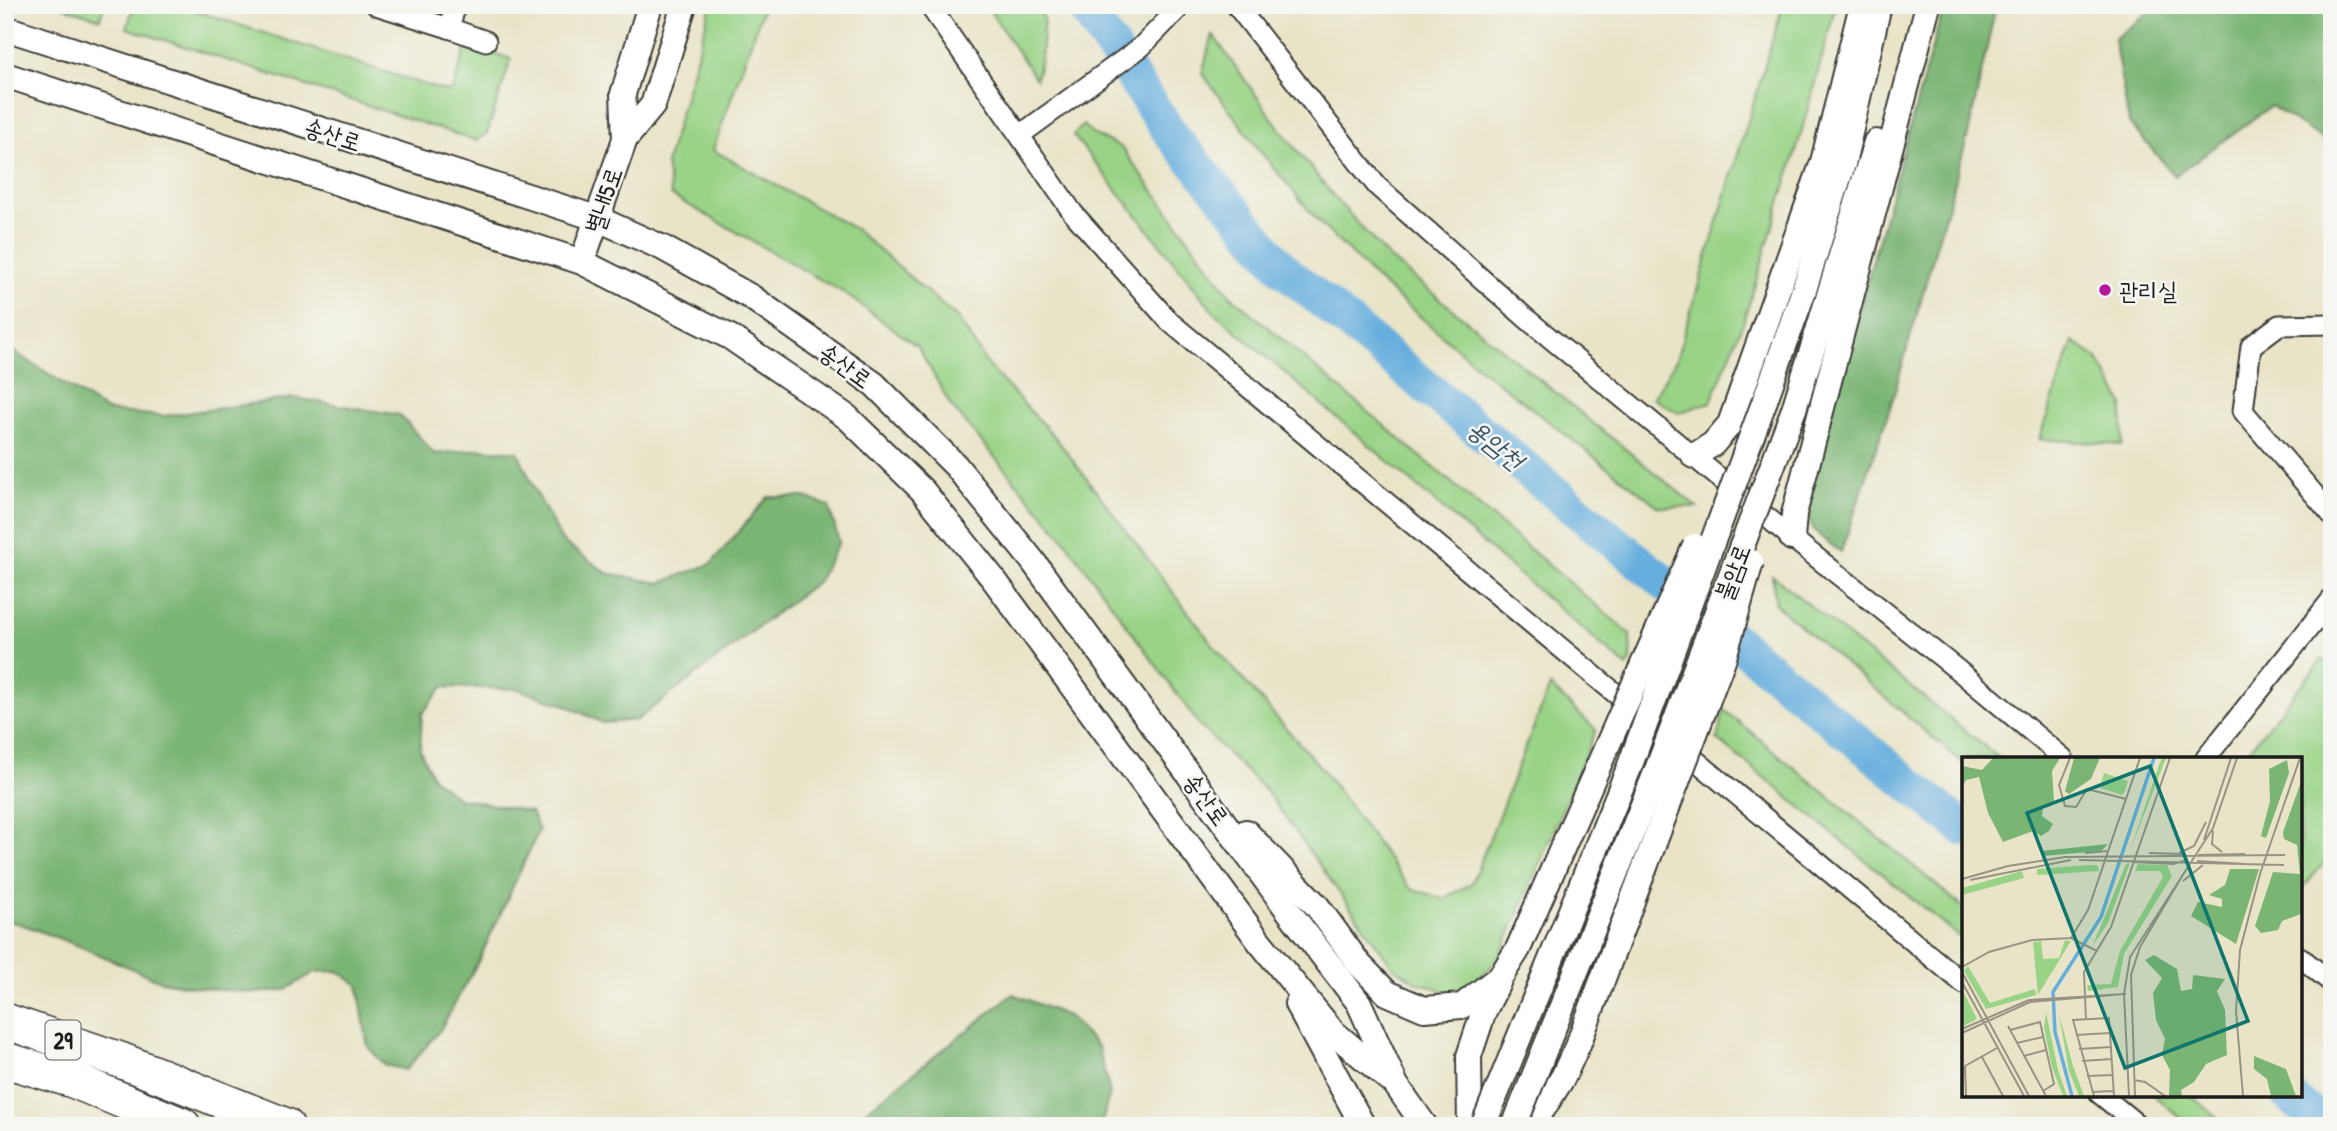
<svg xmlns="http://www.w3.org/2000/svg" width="2337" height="1131" viewBox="0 0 2337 1131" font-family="'Patrick Hand','Poor Story',sans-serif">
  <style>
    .green { fill: #99d386; stroke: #5a7851; stroke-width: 2 }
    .forest { fill: #7ab573; stroke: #4b6848; stroke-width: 2 }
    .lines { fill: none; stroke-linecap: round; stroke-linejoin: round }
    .river { stroke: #66aedd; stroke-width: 35 }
    .minor-casing { stroke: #3b3a36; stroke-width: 23 }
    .tertiary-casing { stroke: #3b3a36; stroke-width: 28 }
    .motorway-casing { stroke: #3b3a36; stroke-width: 38 }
    .minor { stroke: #fff; stroke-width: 19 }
    .tertiary { stroke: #fff; stroke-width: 24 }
    .motorway { stroke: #fff; stroke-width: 35 }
    .tertiary-bridge-casing { stroke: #3b3a36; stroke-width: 28; stroke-linecap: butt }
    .tertiary-bridge { stroke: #fff; stroke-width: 24 }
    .poi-dot { fill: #b5179e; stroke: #f6f6f2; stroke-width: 2.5 }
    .labels { text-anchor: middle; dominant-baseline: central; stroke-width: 5; stroke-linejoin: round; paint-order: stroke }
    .shield { fill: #f6f6f2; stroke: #5d5d5c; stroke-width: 2 }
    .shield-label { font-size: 23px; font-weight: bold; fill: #1c1c1c }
    .street-label { font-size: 24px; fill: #1c1c1c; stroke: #f6f6f2 }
    .poi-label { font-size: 24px; fill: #1c1c1c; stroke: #f6f6f2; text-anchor: start }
    .water-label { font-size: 26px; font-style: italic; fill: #3a5669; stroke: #f6f6f2 }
    .inset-river { fill: none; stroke: #66aedd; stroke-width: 3.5 }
    .inset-road { fill: none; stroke: #979483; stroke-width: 2 }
    .view { fill: #0f766e; fill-opacity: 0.15; stroke: #0f766e; stroke-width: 3.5 }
    .inset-edge { fill: none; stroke: #1c1c1c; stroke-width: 3.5 }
  </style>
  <rect width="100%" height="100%" fill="#f6f6f2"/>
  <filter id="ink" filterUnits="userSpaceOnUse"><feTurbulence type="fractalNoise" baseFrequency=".0143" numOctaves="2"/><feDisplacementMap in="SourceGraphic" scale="14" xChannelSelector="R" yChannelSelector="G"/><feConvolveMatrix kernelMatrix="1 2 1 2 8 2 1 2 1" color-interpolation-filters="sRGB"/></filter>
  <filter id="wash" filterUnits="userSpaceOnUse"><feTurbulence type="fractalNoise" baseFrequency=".00686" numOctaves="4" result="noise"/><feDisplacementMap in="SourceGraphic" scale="28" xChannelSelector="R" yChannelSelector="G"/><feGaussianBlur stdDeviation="1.57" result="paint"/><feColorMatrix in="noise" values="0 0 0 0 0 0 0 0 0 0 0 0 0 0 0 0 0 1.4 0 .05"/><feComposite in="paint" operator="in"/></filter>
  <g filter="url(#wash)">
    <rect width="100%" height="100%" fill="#e9e4c7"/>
    <!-- green -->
    <g class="green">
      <path d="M57,5H104L100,19Z"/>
      <path d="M134,5H178L447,92L453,89L467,44L511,59L487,133L477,141L127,28Z"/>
      <path d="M711,5H764L713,150L855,229L958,319L989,367L1055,437L1217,650L1321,768L1410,888L1443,899L1472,883L1550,686L1596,730L1498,961L1475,981L1450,993L1417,982L1393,967L1266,791L1201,727L1061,535L951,406L918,347L844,293L671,195L666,164Z"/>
      <path d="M986,5H1033L1044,18L1041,58L1036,79Z"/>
      <path d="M1783,5H1836L1797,148L1744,320L1711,402L1678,413L1653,398L1676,360Z"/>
      <path d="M1213,35L1280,129L1335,198L1388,257L1697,507H1659L1482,370L1374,277L1316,219L1260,151L1202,73Z"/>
      <path d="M1083,125L1092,134L1121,147L1230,295L1630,634L1631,661L1627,667L1214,312L1073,135Z"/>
      <path d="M2073,341L2098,359L2123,404L2122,445L2039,439Z"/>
      <path d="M1772,575L1999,758H1964V764L1776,605Z"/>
      <path d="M2322,659L2332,666V853L2300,892V758H2242Z"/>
      <path d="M1724,710L1964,908V941L1717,739Z"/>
      <path d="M2152,1094H2189L2227,1126H2191Z"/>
    </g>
    <!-- forest -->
    <g class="forest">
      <path d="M1944,5H1996L1968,135L1890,408L1841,552C1804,526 1806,523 1812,479Z"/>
      <path d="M2159,5H2332V145L2271,106L2175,176L2129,123L2114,39Z"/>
      <path d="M5,346L107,411L164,416L294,398L400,415L434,454L480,449L518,452L535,490L562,541L607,573L660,583L711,564L768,497H805L829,506L839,542L818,581L637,720L603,723L565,705L518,689L443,687L422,714L420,750L433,778L458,798L531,812L539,830L479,960L440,1030L406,1070L385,1065L368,1047L358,985L338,971L315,972L285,990L255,993L194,987L161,981L79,946L23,925L5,920Z"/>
      <path d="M1013,994L1068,1016L1098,1047L1110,1093L1101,1126H847Z"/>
    </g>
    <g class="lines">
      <!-- river -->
      <g class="river">
        <path d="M1083,5L1173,137L1284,270L1964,829"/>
        <path d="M2287,1094L2326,1126"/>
      </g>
    </g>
  </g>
  <g filter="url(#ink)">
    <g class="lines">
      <defs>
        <g id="minor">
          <path d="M376,5L449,28L456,5"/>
          <path d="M929,5L1073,213L1170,322L1964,984"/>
          <path d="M1236,5L1377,186L1527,319L1792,538L1959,671L2063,758"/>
          <path d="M449,28L486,41"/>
          <path d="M1020,135L1141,47L1182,5"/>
          <path d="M2332,324L2279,325L2251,346L2243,411L2332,515"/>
          <path d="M2206,758L2332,599"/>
          <path d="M2300,957L2332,983"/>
          <path d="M2100,1094L2139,1126"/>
        </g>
        <g id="tertiary">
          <path d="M5,28L596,218L663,248L751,297L874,384L956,466L1032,560L1290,913L1359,1003L1396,1085L1425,1126"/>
          <path d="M5,75L582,262L730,337L847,417L923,491L995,581L1259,941L1333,1032L1390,1080"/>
          <path d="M625,139L623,94L650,5"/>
          <path d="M582,262L625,139L653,105L684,5"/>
          <path d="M1765,400L1804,290L1843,164L1879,5"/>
          <path d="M1794,409L1876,142"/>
          <path d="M1694,456L1713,444L1730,424L1823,162L1862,5"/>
          <path d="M1792,538L1794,514L1928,5"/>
          <path d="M1246,832L1317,906L1359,964L1387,993L1424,1009L1462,1006L1501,976"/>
          <path d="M1297,1004L1363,1126"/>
          <path d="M1470,1126L1469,1056L1484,1011L1498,983"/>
          <path d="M1532,1126L1563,1077L1579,1042"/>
        </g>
        <g id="motorway">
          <path d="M5,1021L120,1060L286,1126"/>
          <path d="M5,1060L73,1080L183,1126"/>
        </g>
      </defs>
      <!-- minor casing -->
      <use href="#minor" class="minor-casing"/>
      <!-- tertiary casing -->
      <use href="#tertiary" class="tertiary-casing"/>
      <!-- motorway casing -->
      <use href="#motorway" class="motorway-casing"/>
      <!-- minor -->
      <use href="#minor" class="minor"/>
      <!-- tertiary -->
      <use href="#tertiary" class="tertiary"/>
      <!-- motorway -->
      <use href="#motorway" class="motorway"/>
      <defs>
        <g id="tertiary-bridge">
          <path d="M1501,976L1518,949L1695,546"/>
          <path d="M1579,1042L1724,657L1751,562"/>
          <path d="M1483,1126L1629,768L1765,400"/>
          <path d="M1514,1126L1655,775L1794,409"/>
        </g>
      </defs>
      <!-- tertiary-bridge casing -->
      <use href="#tertiary-bridge" class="tertiary-bridge-casing"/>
      <!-- tertiary-bridge -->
      <use href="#tertiary-bridge" class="tertiary-bridge"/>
    </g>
  </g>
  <!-- markers -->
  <circle class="poi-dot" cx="2105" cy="290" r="7"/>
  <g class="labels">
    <!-- shield labels -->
    <rect class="shield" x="45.5" y="1020.5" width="35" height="39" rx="5"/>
    <g class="shield-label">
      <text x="63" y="1040">29</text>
    </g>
    <!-- street labels -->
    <g class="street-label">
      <text transform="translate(333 134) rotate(18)">송산로</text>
      <text transform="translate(603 200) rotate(-71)">별내5로</text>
      <text transform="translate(846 365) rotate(36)">송산로</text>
      <text transform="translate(1732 572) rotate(-69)">불암로</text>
      <text transform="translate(1207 799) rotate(54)">송산로</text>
    </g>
    <!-- poi labels -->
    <g class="poi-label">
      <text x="2119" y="290">관리실</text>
    </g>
    <!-- water labels -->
    <g class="water-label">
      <text transform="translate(1496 444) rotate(39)">용암천</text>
    </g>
  </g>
  <!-- overview -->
  <g transform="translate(1962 757)">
    <rect width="340" height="340" fill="#e9e4c7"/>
    <path d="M200,1H204L168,94L197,8ZM142,16L166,24L161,38L138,31ZM168,106L146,166L131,188L164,107ZM176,107L205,108L210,119L162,197L156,230L126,234L125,228L149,227L158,194L201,120L198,114H173ZM125,108H135L137,114L75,118V112ZM60,114L62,121L0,138V131ZM103,183L109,184L76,238L71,185L79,184L81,202L97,201ZM6,209L28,246L73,232L74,238L24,252L2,214ZM0,232L15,262L0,270ZM84,255L96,313L105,339H101L90,310L82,270ZM97,257L111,309L122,339H117L107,314Z" fill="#99d386"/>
    <path d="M31,1H98L90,14L92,44L81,50L80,59L91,67L87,74L79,79L71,74L41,85L26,56L17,20L4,23L0,30V9L20,13ZM112,1H138L129,22L107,37L103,34ZM325,3L327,16L304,81L299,79L308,44L307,12ZM339,25V157L320,164L316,173L299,176L293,169L311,115L338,117L335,88L322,82L321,75ZM146,87L139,94L80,99L79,94ZM268,112H297L274,187L229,159L236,145L260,150V142L247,138L263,128ZM192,198L215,212L219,234L230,232L231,218L263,222L255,234L263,253L265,298L244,307L232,325L219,333L220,339H207L208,313L200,298L203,282L194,263L191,236L200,221L183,203ZM292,299L324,312L334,339H309L305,322L292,312Z" fill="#7ab573"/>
    <path class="inset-river" d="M110,339L93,275L91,235L139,160L192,1"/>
    <path class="inset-road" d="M108,1L97,28L103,49L114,50L125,32L164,42M251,74L250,87L260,95M242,83L269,1M123,96L146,94M187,96L221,97M217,96L232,89L244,65M236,98L283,97M117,103L322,108M235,104L284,107M172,105L211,107L225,103M0,122L46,109L103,100L323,98M8,123L109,103M221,124L241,108M109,181L126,153L178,1M0,210L27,195L70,183L109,181L135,194M0,215L67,339M0,225L62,339M124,263L122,215L149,170L208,1M46,269L84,339M0,272L67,243L164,237M48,273L78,265L92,327L81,334M0,276L68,245L151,238M114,278L148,276M55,286L81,280M117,292L149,290M62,299L84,293M20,300L41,339M120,304L150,302M125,319L151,318M172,323L183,325L203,339M130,335L151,334M4,339L3,309L35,291M132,339L111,263L147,261L152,339M167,339L162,237L168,200L251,71L275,1M173,339L169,218L178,190L222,116M281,339L274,254L278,193L298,117L338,1"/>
    <path class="view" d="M188,9L286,264L163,311L65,56Z"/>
    <rect width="340" height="340" class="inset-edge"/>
  </g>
  <!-- margin -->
  <rect width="2337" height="1131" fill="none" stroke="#f6f6f2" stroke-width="28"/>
</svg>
